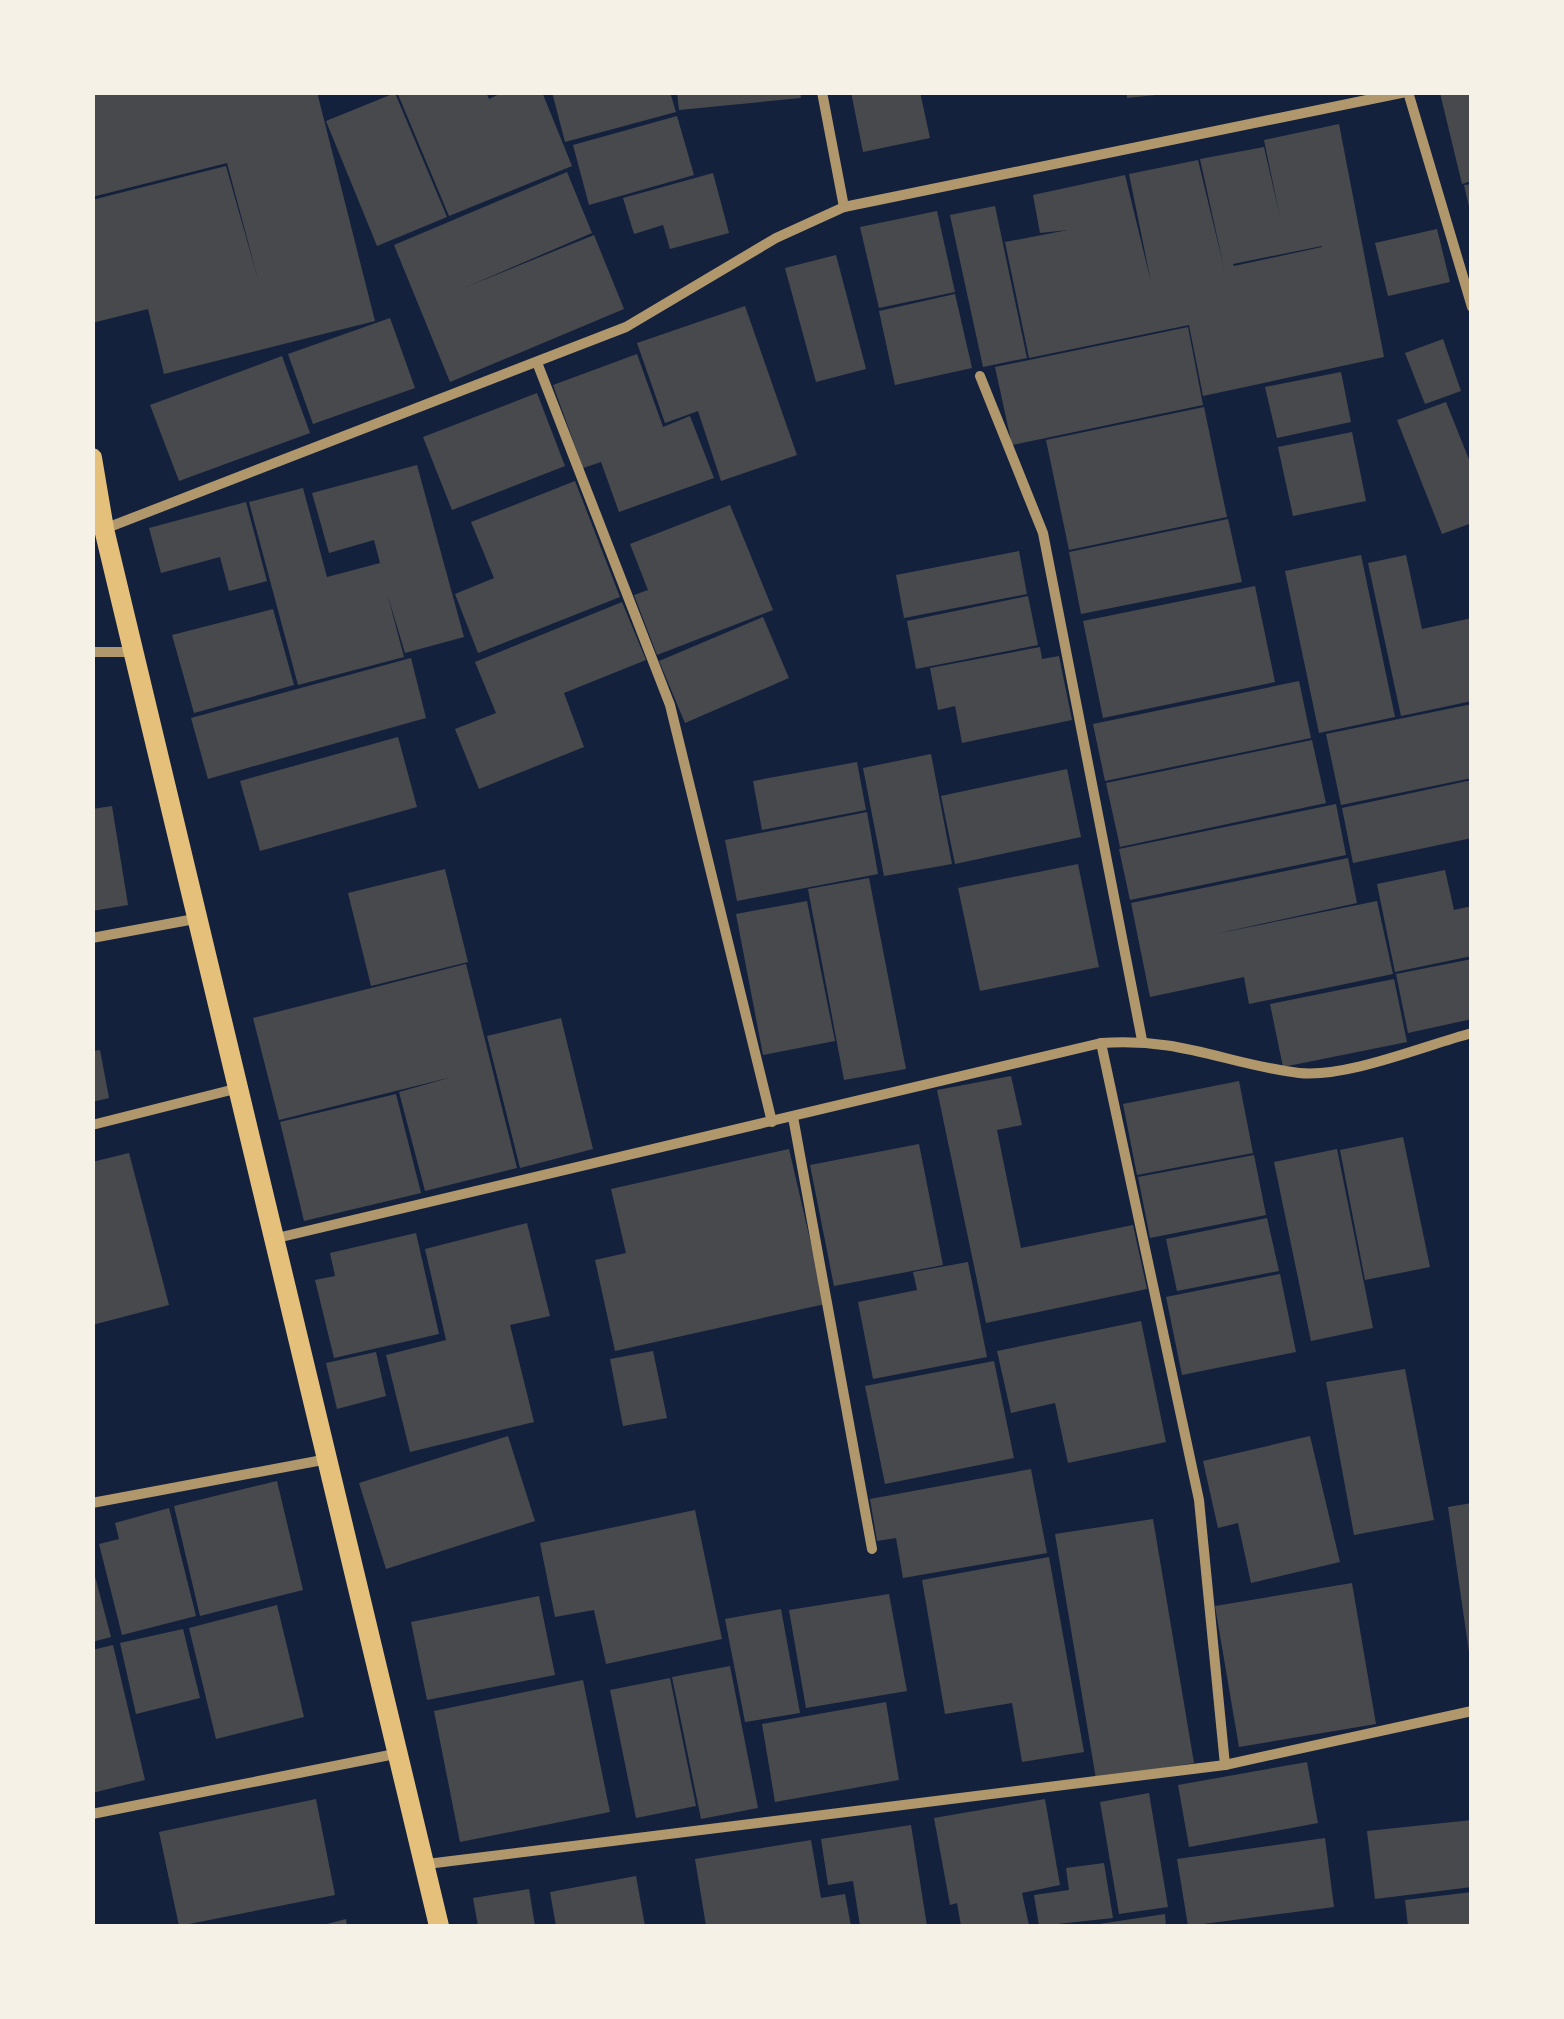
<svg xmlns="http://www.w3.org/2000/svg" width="1564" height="2019" viewBox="0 0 1564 2019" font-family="'Sofia Sans Condensed',sans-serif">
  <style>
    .building { fill: #48494c; fill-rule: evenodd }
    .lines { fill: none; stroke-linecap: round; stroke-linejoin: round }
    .minor { stroke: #b1986c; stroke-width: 10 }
    .secondary { stroke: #e5c07b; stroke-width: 20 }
  </style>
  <rect width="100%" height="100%" fill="#14213d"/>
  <!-- building -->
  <g class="building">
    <path d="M92,92H317L375,321L164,374L148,309L92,323V200L226,166L259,283L227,163L92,197Z"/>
    <path d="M397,92H486L489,99L504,92H542L572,166L449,216Z"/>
    <path d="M552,92H670L676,112L565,142Z"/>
    <path d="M677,92H800L801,98L679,110Z"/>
    <path d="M851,92H920L930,138L863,152Z"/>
    <path d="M1127,92H1156V95L1127,98Z"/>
    <path d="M1444,92H1472V181L1462,184L1440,93Z"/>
    <path d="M395,93L447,217L377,246L326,121Z"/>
    <path d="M677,116L694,175L589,205L573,145Z"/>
    <path d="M1339,124L1384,357L1203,396L1189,325L1029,358L1005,242L1068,230L1040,233L1033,195L1125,175L1151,282L1129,174L1198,160L1224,268L1200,159L1264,147L1280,217L1264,140ZM1322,246V247L1234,266L1233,264Z"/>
    <path d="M567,172L592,233L466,287L594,235L624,309L450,382L394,245Z"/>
    <path d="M713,173L729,233L670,249L663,225L634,234L623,198Z"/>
    <path d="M1472,184V211H1470L1464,185Z"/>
    <path d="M995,206L1027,358L983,367L950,215Z"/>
    <path d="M937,211L955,292L879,308L860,227Z"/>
    <path d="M1437,229L1450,282L1388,296L1375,243Z"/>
    <path d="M836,255L866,369L816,382L785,268Z"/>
    <path d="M955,294L972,368L895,385L879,311Z"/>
    <path d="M745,306L797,455L721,481L698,411L665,423L637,343Z"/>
    <path d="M390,318L415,388L313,424L288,354Z"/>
    <path d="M1188,327L1203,405L1012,445L995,367Z"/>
    <path d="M1443,339L1461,391L1425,404L1405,353Z"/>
    <path d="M637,354L663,427L690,416L714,478L619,512L601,462L583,468L553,385Z"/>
    <path d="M282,356L310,433L179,481L150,405Z"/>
    <path d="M1341,372L1351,422L1277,438L1265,387Z"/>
    <path d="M537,393L565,466L452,510L423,437Z"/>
    <path d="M1446,402L1472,467V523L1442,534L1397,420Z"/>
    <path d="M1204,407L1227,517L1069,550L1046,440Z"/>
    <path d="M1352,432L1366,501L1293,516L1278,447Z"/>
    <path d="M417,465L464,637L405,653L387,593L404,657L298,685L249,502L303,488L327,577L380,563L374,540L329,553L312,493Z"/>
    <path d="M575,481L620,597L478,653L455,594L494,578L471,522Z"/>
    <path d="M246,502L267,581L229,591L220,557L161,573L149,528Z"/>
    <path d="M730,505L773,610L657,655L634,595L648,590L630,544Z"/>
    <path d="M1228,519L1242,582L1081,614L1069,552Z"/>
    <path d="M1019,551L1027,594L904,618L896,575Z"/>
    <path d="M1361,555L1395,717L1319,733L1285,571Z"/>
    <path d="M1406,555L1422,629L1472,618V701L1401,716L1368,563Z"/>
    <path d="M1255,586L1275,682L1103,718L1083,621Z"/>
    <path d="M1028,596L1038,645L916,669L907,621Z"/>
    <path d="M622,602L646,660L564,693L584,747L479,789L455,729L496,713L475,662Z"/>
    <path d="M273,609L294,685L194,713L172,635Z"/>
    <path d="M763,617L789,678L685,723L659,661Z"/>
    <path d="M1040,647L1042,659L1059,656L1072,720L962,743L955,706L938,710L930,668Z"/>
    <path d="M411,658L426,718L208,779L191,718Z"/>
    <path d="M1299,681L1311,738L1105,781L1093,724Z"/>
    <path d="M1472,704V778L1341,805L1326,734Z"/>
    <path d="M398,737L417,807L260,851L240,781Z"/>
    <path d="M1312,740L1326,803L1120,847L1106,783Z"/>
    <path d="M931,754L952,864L884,876L863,768Z"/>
    <path d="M857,762L866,810L762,830L753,781Z"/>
    <path d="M1067,769L1081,837L955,864L941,796Z"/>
    <path d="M1472,780V838L1353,863L1342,808Z"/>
    <path d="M1336,804L1346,855L1130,900L1119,849Z"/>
    <path d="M112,806L128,905L92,911V809Z"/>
    <path d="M867,812L878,874L737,901L725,840Z"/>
    <path d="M1348,858L1357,903L1215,934L1377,901L1393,974L1249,1004L1244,977L1150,997L1131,903Z"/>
    <path d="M1078,864L1099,967L980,991L958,888Z"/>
    <path d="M445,869L468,962L371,986L348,893Z"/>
    <path d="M1445,870L1454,910L1472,906V956L1395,972L1377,884Z"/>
    <path d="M869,878L906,1069L844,1080L808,889Z"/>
    <path d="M807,901L835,1041L763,1055L736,914Z"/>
    <path d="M1472,959V1019L1408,1033L1396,974Z"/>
    <path d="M466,964L517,1168L425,1191L399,1092L452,1077L279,1120L253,1018Z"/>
    <path d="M1394,979L1407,1042L1283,1067L1270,1004Z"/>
    <path d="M561,1018L593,1149L520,1168L487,1036Z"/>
    <path d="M100,1050L109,1098L92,1102V1051Z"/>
    <path d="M1011,1076L1022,1125L997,1130L1021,1248L1133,1225L1147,1289L986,1323L937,1090Z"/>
    <path d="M1239,1081L1253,1153L1137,1175L1123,1104Z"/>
    <path d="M396,1094L421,1193L304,1221L280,1122Z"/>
    <path d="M1403,1137L1430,1267L1365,1280L1340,1150Z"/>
    <path d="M919,1144L943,1265L834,1286L810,1165Z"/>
    <path d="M789,1149L825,1304L615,1351L595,1260L626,1253L611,1189Z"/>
    <path d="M1337,1149L1373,1328L1311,1341L1274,1162Z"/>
    <path d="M129,1153L169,1305L92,1325V1162Z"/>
    <path d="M1254,1155L1266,1215L1150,1238L1138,1177Z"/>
    <path d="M1267,1218L1279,1271L1177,1291L1166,1239Z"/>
    <path d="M527,1223L550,1316L510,1325L534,1422L410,1452L386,1355L446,1340L425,1249Z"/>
    <path d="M416,1233L439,1334L334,1358L315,1280L335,1276L330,1253Z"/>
    <path d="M968,1262L987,1357L873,1379L858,1302L917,1290L913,1272Z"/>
    <path d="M1280,1274L1296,1352L1182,1375L1166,1297Z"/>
    <path d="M1141,1321L1166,1442L1068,1463L1055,1403L1011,1413L997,1351Z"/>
    <path d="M653,1351L667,1418L623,1426L610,1359Z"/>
    <path d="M376,1352L386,1396L337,1409L326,1363Z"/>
    <path d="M994,1361L1014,1458L885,1484L865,1386Z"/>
    <path d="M1405,1369L1434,1520L1354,1535L1326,1382Z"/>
    <path d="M508,1436L535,1521L386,1569L359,1483Z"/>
    <path d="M1310,1436L1340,1562L1251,1583L1238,1523L1218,1528L1203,1461Z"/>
    <path d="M1031,1469L1047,1553L903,1578L896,1538L877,1541L870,1499Z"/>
    <path d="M277,1481L303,1590L200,1616L174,1506Z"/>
    <path d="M1472,1503V1652H1469L1448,1507Z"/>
    <path d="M169,1508L196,1616L122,1635L99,1544L119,1539L115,1523Z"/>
    <path d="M695,1510L722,1639L606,1664L594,1610L555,1617L540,1543Z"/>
    <path d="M1153,1519L1194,1763L1096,1779L1055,1534Z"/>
    <path d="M1049,1557L1084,1752L1022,1762L1012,1703L945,1714L922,1580Z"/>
    <path d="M92,1565L111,1637L92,1642Z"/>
    <path d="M1352,1583L1376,1724L1239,1747L1215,1606Z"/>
    <path d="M889,1594L907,1691L806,1708L789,1610Z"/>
    <path d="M539,1596L555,1675L427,1700L411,1622Z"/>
    <path d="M277,1605L304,1717L216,1739L189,1628Z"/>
    <path d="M781,1609L800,1713L745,1722L725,1619Z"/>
    <path d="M183,1629L200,1698L136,1714L120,1643Z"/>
    <path d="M113,1645L145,1780L92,1793V1650Z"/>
    <path d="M730,1666L758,1808L701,1819L672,1677Z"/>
    <path d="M670,1678L696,1806L636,1818L610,1690Z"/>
    <path d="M583,1680L610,1812L460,1842L434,1711Z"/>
    <path d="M886,1702L899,1780L775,1802L762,1724Z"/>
    <path d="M1307,1762L1318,1823L1189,1847L1178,1785Z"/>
    <path d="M1149,1793L1168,1907L1119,1914L1100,1802Z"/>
    <path d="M316,1799L335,1895L179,1926L159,1832Z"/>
    <path d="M1045,1799L1060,1885L1022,1893L1029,1925L961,1926L957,1903L950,1905L934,1818Z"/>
    <path d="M1472,1820V1887L1375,1899L1367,1831Z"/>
    <path d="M911,1825L927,1926H860L853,1881L828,1885L821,1839Z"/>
    <path d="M1325,1838L1334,1907L1188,1926L1177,1859Z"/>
    <path d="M811,1840L821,1898L845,1894L851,1926H706L695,1859Z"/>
    <path d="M1104,1863L1113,1918L1039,1926L1034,1895L1069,1890L1066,1868Z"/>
    <path d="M636,1876L645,1926H556L550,1892Z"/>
    <path d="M529,1889L535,1926H478L473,1898Z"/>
    <path d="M1472,1892V1926H1408L1405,1900Z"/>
    <path d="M1165,1914L1166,1926H1100L1099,1924Z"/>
    <path d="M346,1919L347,1926H323V1925Z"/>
  </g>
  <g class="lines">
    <!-- minor -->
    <g class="minor">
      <path d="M822,92L844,207"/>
      <path d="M1408,92L1472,307"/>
      <path d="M538,365L670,705L772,1122"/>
      <path d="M980,376L1043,533L1142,1040"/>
      <path d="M104,529L626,327L776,238L844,207L1406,92"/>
      <path d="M92,652H135"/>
      <path d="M92,938L200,918"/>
      <path d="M1101,1043L1199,1500L1225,1765"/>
      <path d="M793,1117L872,1549"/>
      <path d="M92,1125L239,1088"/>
      <path d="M277,1238L1101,1043C1181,1037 1226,1064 1299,1073C1347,1078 1423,1046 1472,1033"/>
      <path d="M92,1503L328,1459"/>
      <path d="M92,1814L395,1754"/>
      <path d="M427,1864L1225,1765L1472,1711"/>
    </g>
    <!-- secondary -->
    <path class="secondary" d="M92,458L104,529L439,1926"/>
  </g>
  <!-- border -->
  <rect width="1564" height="2019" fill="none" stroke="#f6f1e7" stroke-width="190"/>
</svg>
